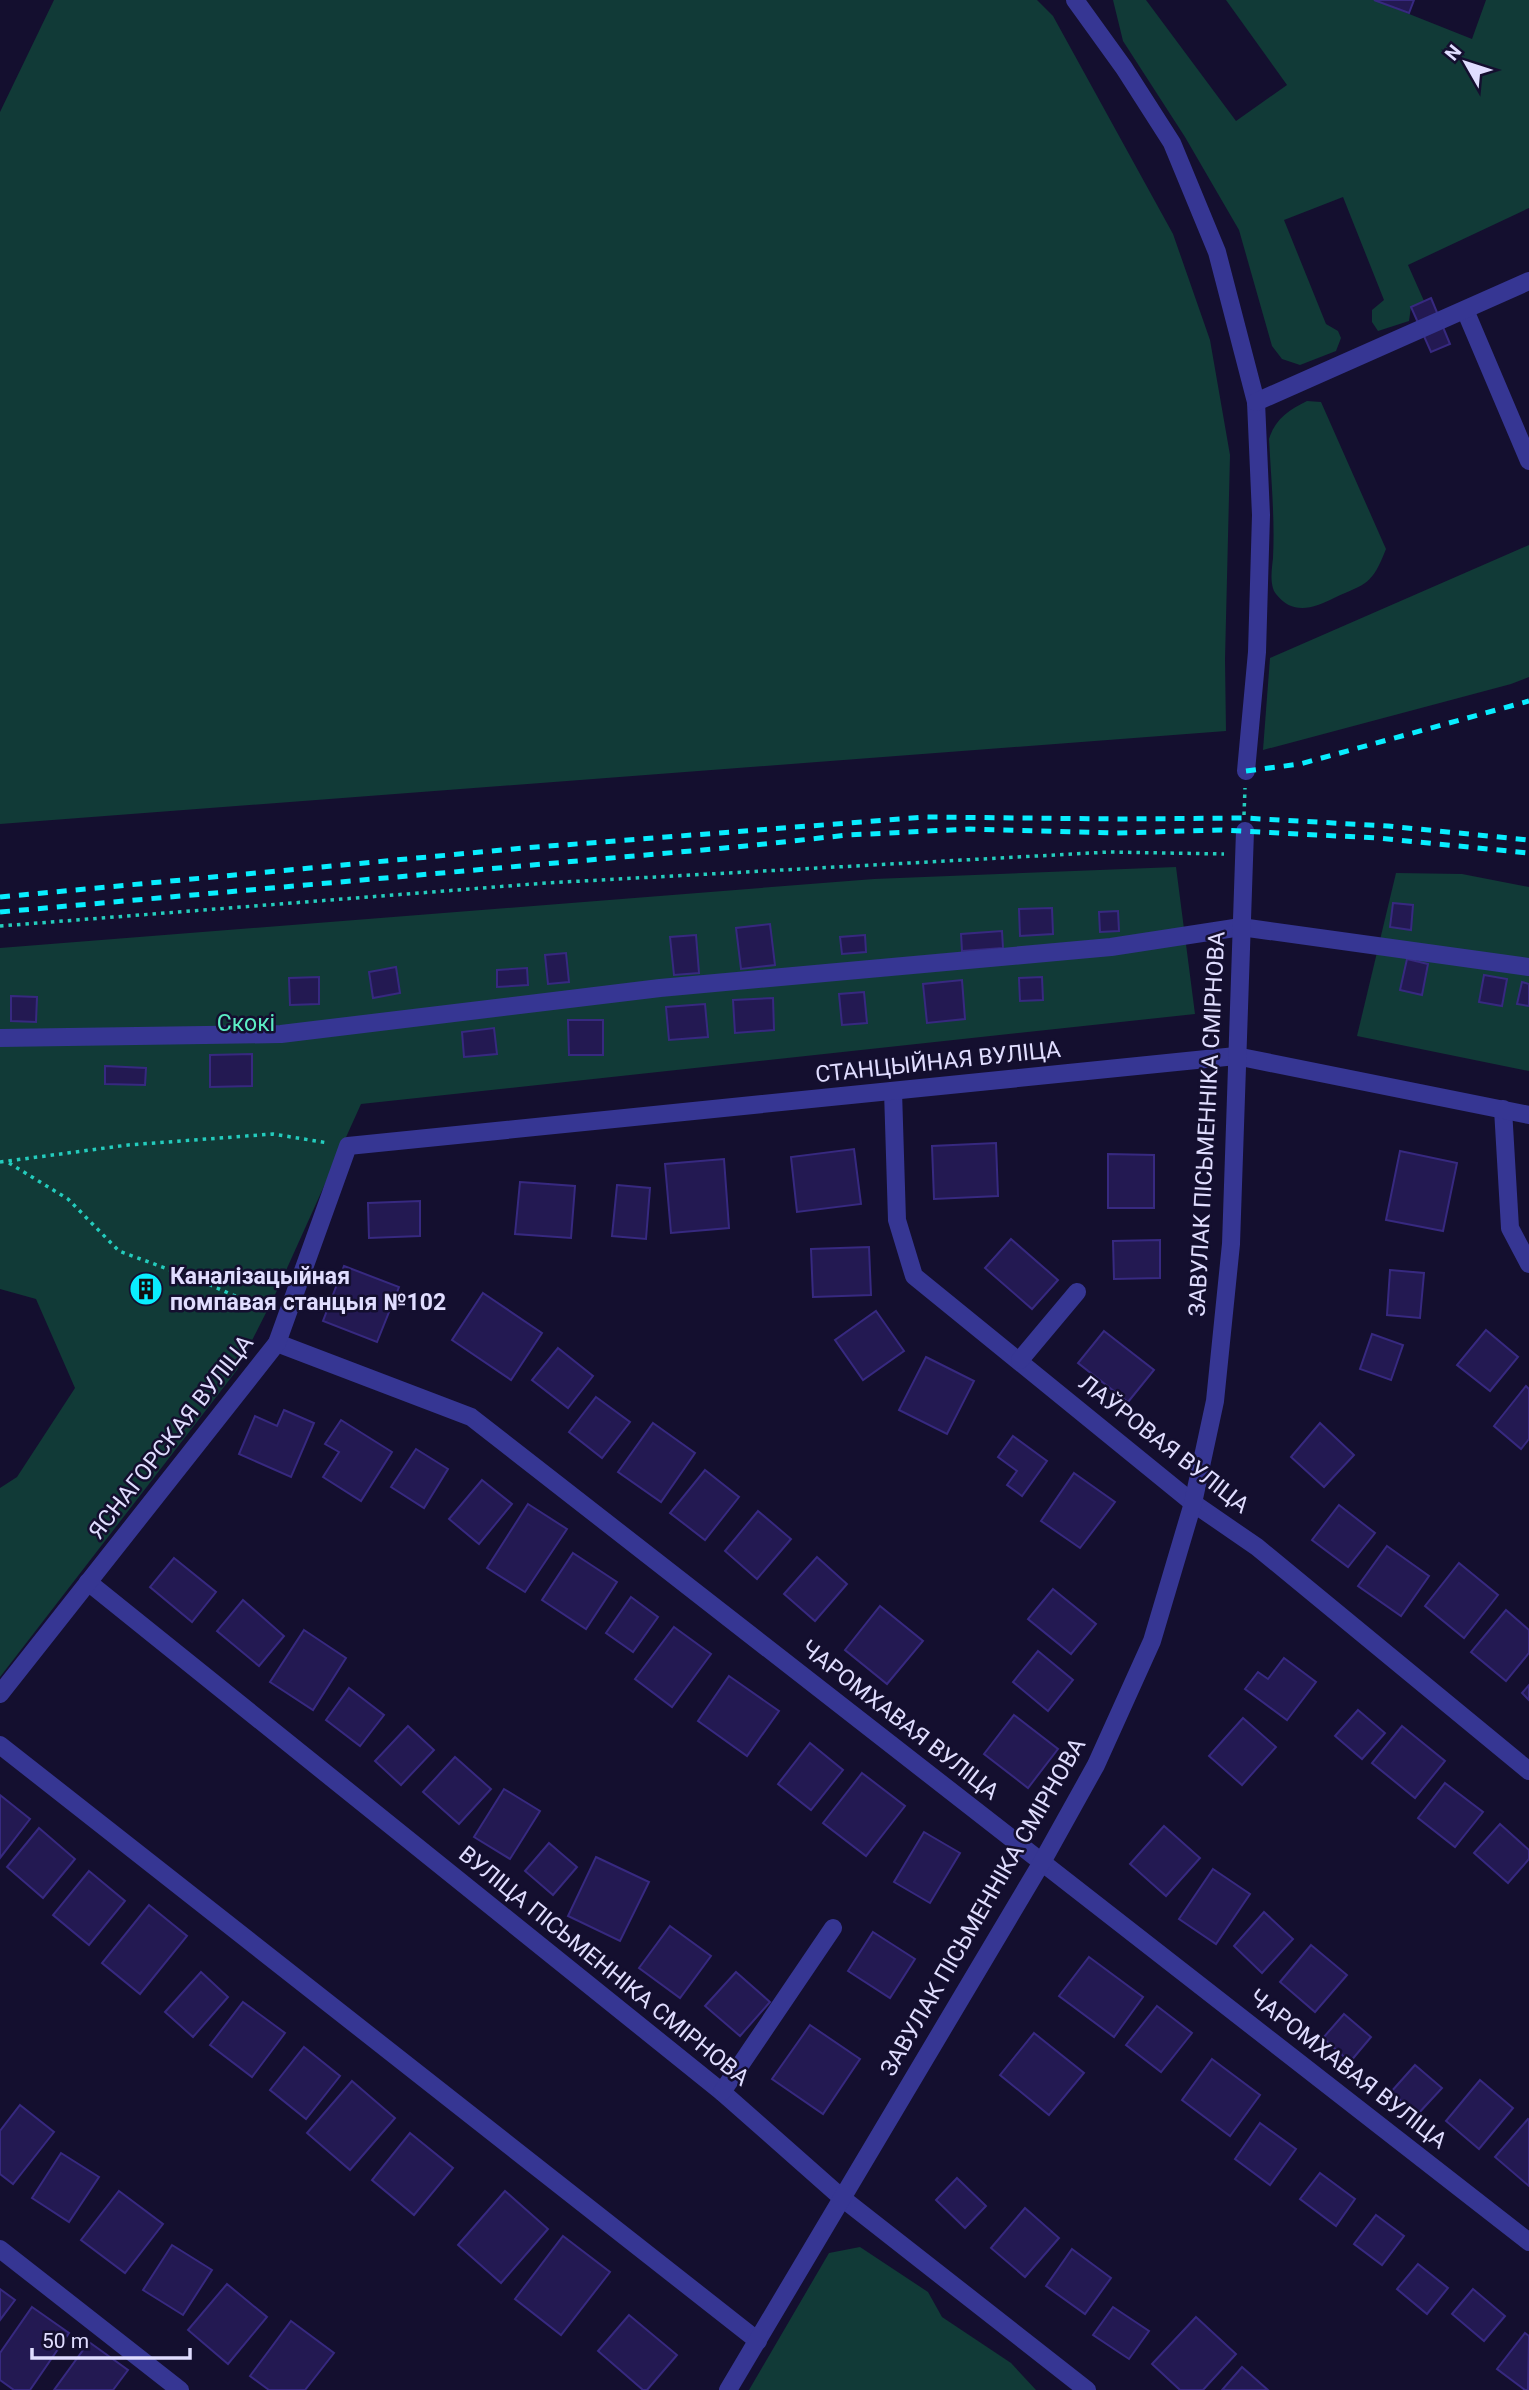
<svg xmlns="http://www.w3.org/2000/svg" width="1529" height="2390" viewBox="0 0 1529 2390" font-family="Roboto,sans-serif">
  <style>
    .green { fill: #113a37 }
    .building { fill: #231952; stroke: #372980; stroke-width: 2 }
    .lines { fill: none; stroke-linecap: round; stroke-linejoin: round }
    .path { stroke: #24ccbd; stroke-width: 3.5; stroke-dasharray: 3.5 5; stroke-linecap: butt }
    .minor { stroke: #363693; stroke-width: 18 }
    .rail { stroke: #09eeff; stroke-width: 5; stroke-dasharray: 10 9; stroke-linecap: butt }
    .labels { text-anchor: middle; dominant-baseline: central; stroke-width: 5; stroke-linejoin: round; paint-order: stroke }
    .park-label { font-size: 23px; fill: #5cedc4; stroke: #140f2f }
    .street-label { font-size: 23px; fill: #e0ddff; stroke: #140f2f }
    .poi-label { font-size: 23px; font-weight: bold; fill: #e0ddff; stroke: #140f2f; text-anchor: start }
  </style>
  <rect width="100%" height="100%" fill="#140f2f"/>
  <!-- green -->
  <g class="green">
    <path d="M54,0H1037L1053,16L1173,234L1210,340L1230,455L1225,660L1226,731L0,824V112Z"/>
    <path d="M1113,0H1146L1236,121L1287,85L1226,0H1374L1472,39L1486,0H1529V208L1408,265L1424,301L1411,307L1409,321L1378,331L1372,322V310L1384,300L1343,197L1284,220L1326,324L1338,331L1341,338L1336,351L1300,365L1282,359L1272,346L1239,230L1185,137L1123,41Z"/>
    <path d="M1307,401L1321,402L1386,549C1372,585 1367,583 1334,598C1314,608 1293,616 1276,594C1269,585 1272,568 1273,558C1275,518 1271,478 1269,439C1275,419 1289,410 1307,401Z"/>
    <path d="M1529,545V677L1511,684L1263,750L1270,658Z"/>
    <path d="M1176,867L1195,1014L361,1104L274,1297L237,1370L0,1677V1488L17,1477L75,1388L36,1299L0,1289V948L874,879Z"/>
    <path d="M1396,873L1462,874L1529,887V1071L1357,1036Z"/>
    <path d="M860,2247L928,2292L942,2317L1011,2363L1036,2390H749L829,2253Z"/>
  </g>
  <!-- building -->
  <g class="building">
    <path d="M1374,0H1414L1409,13Z"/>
    <path d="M1431,298L1450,344L1431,352L1411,307Z"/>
    <path d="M1393,903L1413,905L1411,930L1390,927Z"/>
    <path d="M1052,908L1053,934L1020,936L1019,909Z"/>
    <path d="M1118,911L1119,931L1100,932L1099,912Z"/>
    <path d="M770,924L775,965L741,969L736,928Z"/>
    <path d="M1002,931L1003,948L962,951L961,934Z"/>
    <path d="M696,935L699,973L674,975L670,937Z"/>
    <path d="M865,935L866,952L842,954L840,937Z"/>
    <path d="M566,953L569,982L548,984L545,955Z"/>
    <path d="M1407,959L1428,964L1422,995L1400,990Z"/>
    <path d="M396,967L400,993L373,998L369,972Z"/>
    <path d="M527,968L528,985L497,987V970Z"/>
    <path d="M1484,975L1507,979L1502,1006L1479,1002Z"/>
    <path d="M319,977V1004L290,1005L289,978Z"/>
    <path d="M1042,977L1043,1000L1020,1001L1019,978Z"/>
    <path d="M962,980L965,1019L927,1023L923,984Z"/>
    <path d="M1522,982L1529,984V1006L1517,1004Z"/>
    <path d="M864,992L867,1023L842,1025L839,994Z"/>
    <path d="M11,996L37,997L36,1022L11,1021Z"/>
    <path d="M773,998L774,1030L735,1033L733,1000Z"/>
    <path d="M705,1004L708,1037L669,1040L666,1007Z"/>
    <path d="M568,1020H603V1055H569Z"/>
    <path d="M494,1028L497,1054L464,1057L462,1032Z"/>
    <path d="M252,1054V1086L210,1087V1055Z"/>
    <path d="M105,1066L146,1068L145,1085L105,1084Z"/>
    <path d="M996,1143L998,1196L934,1199L932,1146Z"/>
    <path d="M854,1149L861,1204L797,1212L791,1157Z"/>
    <path d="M1400,1151L1457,1163L1443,1231L1386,1220Z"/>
    <path d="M1108,1154L1154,1155V1208H1108Z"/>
    <path d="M724,1159L729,1228L671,1233L665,1164Z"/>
    <path d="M520,1182L575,1186L571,1238L515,1234Z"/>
    <path d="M617,1185L650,1188L646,1239L612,1236Z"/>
    <path d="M420,1201V1236L369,1238L368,1203Z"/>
    <path d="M1011,1239L1058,1280L1032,1309L985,1268Z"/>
    <path d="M1160,1240V1278L1114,1279L1113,1241Z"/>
    <path d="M869,1247L871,1295L813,1297L811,1249Z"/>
    <path d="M344,1266L399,1287L377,1342L323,1321Z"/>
    <path d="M1390,1270L1424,1273L1420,1318L1387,1315Z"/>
    <path d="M142,1279L156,1285L151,1299L136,1293Z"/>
    <path d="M483,1293L542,1333L511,1380L452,1340Z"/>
    <path d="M876,1311L904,1351L863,1380L835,1340Z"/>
    <path d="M1486,1330L1518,1357L1490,1391L1457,1365Z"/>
    <path d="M1104,1331L1154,1370L1128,1402L1078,1363Z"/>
    <path d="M1372,1334L1403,1345L1391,1380L1360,1369Z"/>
    <path d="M558,1348L593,1376L568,1408L532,1380Z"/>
    <path d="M926,1357L974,1381L947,1434L899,1410Z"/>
    <path d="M1526,1386L1529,1389V1439L1521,1449L1494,1426Z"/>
    <path d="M596,1397L630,1422L602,1458L569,1432Z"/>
    <path d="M284,1410L314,1423L291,1477L239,1454L255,1416L277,1426Z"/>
    <path d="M341,1420L392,1452L361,1501L323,1477L339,1452L325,1444Z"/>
    <path d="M653,1423L695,1453L661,1502L618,1472Z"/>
    <path d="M1320,1423L1354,1455L1324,1487L1291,1457Z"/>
    <path d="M1013,1436L1047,1461L1022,1496L1007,1485L1017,1471L998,1457Z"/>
    <path d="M416,1449L448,1469L424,1508L391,1487Z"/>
    <path d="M705,1470L739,1497L705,1540L670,1513Z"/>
    <path d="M1074,1473L1115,1502L1080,1548L1041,1521Z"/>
    <path d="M482,1480L512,1504L479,1544L449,1519Z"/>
    <path d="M528,1504L567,1529L525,1592L487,1568Z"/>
    <path d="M1339,1505L1375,1533L1348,1567L1312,1540Z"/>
    <path d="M758,1511L791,1539L757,1579L725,1551Z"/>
    <path d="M1387,1546L1429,1576L1401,1616L1358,1586Z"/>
    <path d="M573,1553L617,1582L586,1629L542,1600Z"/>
    <path d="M817,1557L847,1584L815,1621L784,1594Z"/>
    <path d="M174,1558L216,1592L192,1622L150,1587Z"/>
    <path d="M1459,1563L1498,1595L1464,1638L1425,1606Z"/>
    <path d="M1053,1589L1096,1624L1071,1654L1028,1619Z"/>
    <path d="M631,1597L658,1617L633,1652L606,1633Z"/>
    <path d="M243,1600L284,1636L259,1666L217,1631Z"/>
    <path d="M880,1606L923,1641L887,1684L845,1650Z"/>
    <path d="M1506,1610L1529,1630V1653L1506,1681L1471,1652Z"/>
    <path d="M674,1627L711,1654L672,1707L635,1679Z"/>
    <path d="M304,1630L346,1658L313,1710L270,1682Z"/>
    <path d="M1038,1651L1073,1680L1048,1711L1013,1682Z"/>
    <path d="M1284,1658L1316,1682L1287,1720L1245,1689L1258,1672L1268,1679Z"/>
    <path d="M729,1676L779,1711L747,1756L698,1721Z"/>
    <path d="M1529,1685V1700L1522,1693Z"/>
    <path d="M349,1688L384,1715L360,1746L326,1720Z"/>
    <path d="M1358,1710L1385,1733L1362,1759L1335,1736Z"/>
    <path d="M1014,1715L1058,1749L1028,1788L984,1754Z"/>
    <path d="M1243,1718L1276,1747L1242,1785L1209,1756Z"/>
    <path d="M408,1726L434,1750L401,1785L375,1761Z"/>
    <path d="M1402,1726L1445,1761L1415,1798L1372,1763Z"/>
    <path d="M810,1743L843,1770L811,1810L778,1784Z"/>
    <path d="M455,1757L491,1789L459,1824L423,1792Z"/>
    <path d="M862,1773L905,1806L866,1856L823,1823Z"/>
    <path d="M1445,1783L1483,1812L1455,1847L1418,1818Z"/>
    <path d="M504,1789L540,1811L510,1859L474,1837Z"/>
    <path d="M0,1795L30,1819L0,1858Z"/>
    <path d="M1500,1824L1529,1850V1859L1508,1883L1474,1853Z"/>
    <path d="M1164,1826L1200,1858L1166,1896L1130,1864Z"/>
    <path d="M39,1828L75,1859L43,1898L7,1867Z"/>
    <path d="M924,1832L960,1853L930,1903L894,1882Z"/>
    <path d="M549,1843L577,1867L553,1895L525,1871Z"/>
    <path d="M596,1857L649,1882L620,1941L568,1916Z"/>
    <path d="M1213,1869L1250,1894L1216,1944L1179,1919Z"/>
    <path d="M89,1871L125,1901L89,1945L53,1915Z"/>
    <path d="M149,1905L187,1936L140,1994L102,1963Z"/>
    <path d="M1264,1912L1293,1939L1262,1973L1234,1946Z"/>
    <path d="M670,1926L711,1956L680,1998L639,1968Z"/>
    <path d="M873,1932L915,1959L890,1998L848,1971Z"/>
    <path d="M1311,1945L1347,1975L1315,2012L1280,1982Z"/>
    <path d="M1089,1957L1143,1997L1114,2037L1059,1996Z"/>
    <path d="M201,1972L228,1997L193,2037L165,2012Z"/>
    <path d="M736,1972L770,2002L740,2036L705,2006Z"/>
    <path d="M243,2002L285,2033L252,2077L210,2045Z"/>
    <path d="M1157,2006L1192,2033L1161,2072L1126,2045Z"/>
    <path d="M1344,2014L1371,2037L1350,2062L1323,2038Z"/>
    <path d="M810,2025L860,2059L823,2114L772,2079Z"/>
    <path d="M1034,2033L1084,2073L1049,2115L1000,2075Z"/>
    <path d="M304,2047L340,2076L306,2119L270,2090Z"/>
    <path d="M1212,2059L1260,2095L1230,2136L1182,2100Z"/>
    <path d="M1415,2065L1442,2088L1417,2115L1391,2092Z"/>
    <path d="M1480,2080L1513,2108L1479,2149L1446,2121Z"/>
    <path d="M352,2081L395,2118L350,2170L307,2133Z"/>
    <path d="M20,2105L54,2132L13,2184L0,2174V2131Z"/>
    <path d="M1528,2119L1529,2120V2186L1495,2157Z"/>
    <path d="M1260,2123L1296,2149L1270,2185L1235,2159Z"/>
    <path d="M410,2133L453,2168L414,2215L372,2180Z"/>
    <path d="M61,2153L99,2177L69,2222L32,2198Z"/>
    <path d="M1320,2173L1355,2199L1336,2226L1300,2199Z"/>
    <path d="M957,2178L986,2206L965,2228L936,2200Z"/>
    <path d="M119,2191L163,2224L125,2273L81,2240Z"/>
    <path d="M505,2191L548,2229L501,2283L458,2245Z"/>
    <path d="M1025,2208L1059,2238L1025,2277L991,2248Z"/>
    <path d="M1376,2215L1404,2236L1382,2265L1354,2244Z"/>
    <path d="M563,2236L610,2272L561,2335L515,2299Z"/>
    <path d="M172,2245L212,2270L183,2315L143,2290Z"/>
    <path d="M1072,2249L1111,2278L1085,2314L1046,2286Z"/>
    <path d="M1418,2264L1448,2288L1427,2314L1397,2289Z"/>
    <path d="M227,2284L267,2317L228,2364L188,2330Z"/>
    <path d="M0,2289L15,2300L0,2320Z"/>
    <path d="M1473,2289L1505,2316L1484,2341L1452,2314Z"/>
    <path d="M32,2307L69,2333L30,2390H14L0,2380V2353Z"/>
    <path d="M1113,2307L1149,2331L1129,2359L1093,2335Z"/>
    <path d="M629,2315L677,2355L647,2390H643L598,2351Z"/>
    <path d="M1196,2317L1236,2354L1203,2390H1180L1152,2364Z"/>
    <path d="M291,2321L334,2353L305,2390H269L250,2376Z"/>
    <path d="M1525,2333L1529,2336L1528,2390H1525L1497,2369Z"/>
    <path d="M89,2342L128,2370L113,2390H54Z"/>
    <path d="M1242,2367L1268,2390H1222Z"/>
  </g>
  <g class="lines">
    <!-- path -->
    <g class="path">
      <path d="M1244,815L1245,788"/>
      <path d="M0,926L546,883L1109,852L1224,854"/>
      <path d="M0,1162L128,1145L273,1134L328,1143"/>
      <path d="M9,1163L68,1199L119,1251L208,1284L269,1311"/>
    </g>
    <!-- minor -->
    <g class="minor">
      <path d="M1075,0L1124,68L1172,143L1217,252L1256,402L1261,515L1257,652L1246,771"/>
      <path d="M1465,310L1529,461"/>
      <path d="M1256,402L1529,281"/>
      <path d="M0,1038L281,1034L660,988L1111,947L1241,927L1529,967"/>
      <path d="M893,1091L897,1220L914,1276L1193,1503L1257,1547L1529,1771"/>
      <path d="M1503,1109L1510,1228L1529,1264"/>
      <path d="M277,1343L471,1417L1529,2242"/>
      <path d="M1020,1360L1077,1292"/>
      <path d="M88,1582L722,2092L842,2198L1087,2390"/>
      <path d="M0,1694L277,1343L348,1146L1236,1056L1529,1115"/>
      <path d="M0,1745L758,2341"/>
      <path d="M722,2092L833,1928"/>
      <path d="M0,2249L180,2390"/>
      <path d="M728,2390L1042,1862L1096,1765L1152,1641L1193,1503L1215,1401L1231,1244L1245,831"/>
    </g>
    <!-- rail -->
    <g class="rail">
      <path d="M1246,771L1300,764L1529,701"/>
      <path d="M0,897L524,848L926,817L1121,819L1244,818L1388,826L1529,840"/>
      <path d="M0,912L736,847L848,835L970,829L1116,833L1222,830L1377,838L1529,853"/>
    </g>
  </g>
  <!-- icons -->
  <defs>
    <symbol id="building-disc" viewBox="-11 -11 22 22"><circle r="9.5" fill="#09eeff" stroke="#140f2f"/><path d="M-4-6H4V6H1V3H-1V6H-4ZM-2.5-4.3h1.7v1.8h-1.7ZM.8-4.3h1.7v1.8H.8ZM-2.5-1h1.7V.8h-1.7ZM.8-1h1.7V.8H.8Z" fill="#111"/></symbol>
  </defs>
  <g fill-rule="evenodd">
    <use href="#building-disc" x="127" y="1270" width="38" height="38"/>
  </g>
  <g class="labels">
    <!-- park labels -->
    <g class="park-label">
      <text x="246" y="1023">Скокі</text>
    </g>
    <!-- street labels -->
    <g class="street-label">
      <text transform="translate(938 1062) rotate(-6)">СТАНЦЫЙНАЯ ВУЛІЦА</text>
      <text transform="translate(1207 1124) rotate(-87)">ЗАВУЛАК ПІСЬМЕННІКА СМІРНОВА</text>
      <text transform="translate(171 1437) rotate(-52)">ЯСНАГОРСКАЯ ВУЛІЦА</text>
      <text transform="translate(1164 1444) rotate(38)">ЛАЎРОВАЯ ВУЛІЦА</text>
      <text transform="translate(900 1720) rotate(38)">ЧАРОМХАВАЯ ВУЛІЦА</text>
      <text transform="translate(983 1907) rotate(-60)">ЗАВУЛАК ПІСЬМЕННІКА СМІРНОВА</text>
      <text transform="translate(604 1966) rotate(39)">ВУЛІЦА ПІСЬМЕННІКА СМІРНОВА</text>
      <text transform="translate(1348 2069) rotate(38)">ЧАРОМХАВАЯ ВУЛІЦА</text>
    </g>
    <!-- poi labels -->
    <g class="poi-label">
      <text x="170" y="1276">Каналізацыйная<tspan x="170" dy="26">помпавая станцыя №102</tspan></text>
    </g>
  </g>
  <!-- north arrow -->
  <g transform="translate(1466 63) rotate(309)" stroke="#140f2f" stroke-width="5" paint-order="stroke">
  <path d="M0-5L12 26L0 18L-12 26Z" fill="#e0ddff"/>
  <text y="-10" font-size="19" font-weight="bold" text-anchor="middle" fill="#e0ddff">N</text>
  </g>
  <!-- scale -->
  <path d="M32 2348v10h158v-10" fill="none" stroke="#e0ddff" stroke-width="3.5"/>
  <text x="42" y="2348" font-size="21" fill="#e0ddff" stroke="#140f2f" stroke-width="5" paint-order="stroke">50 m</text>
</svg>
